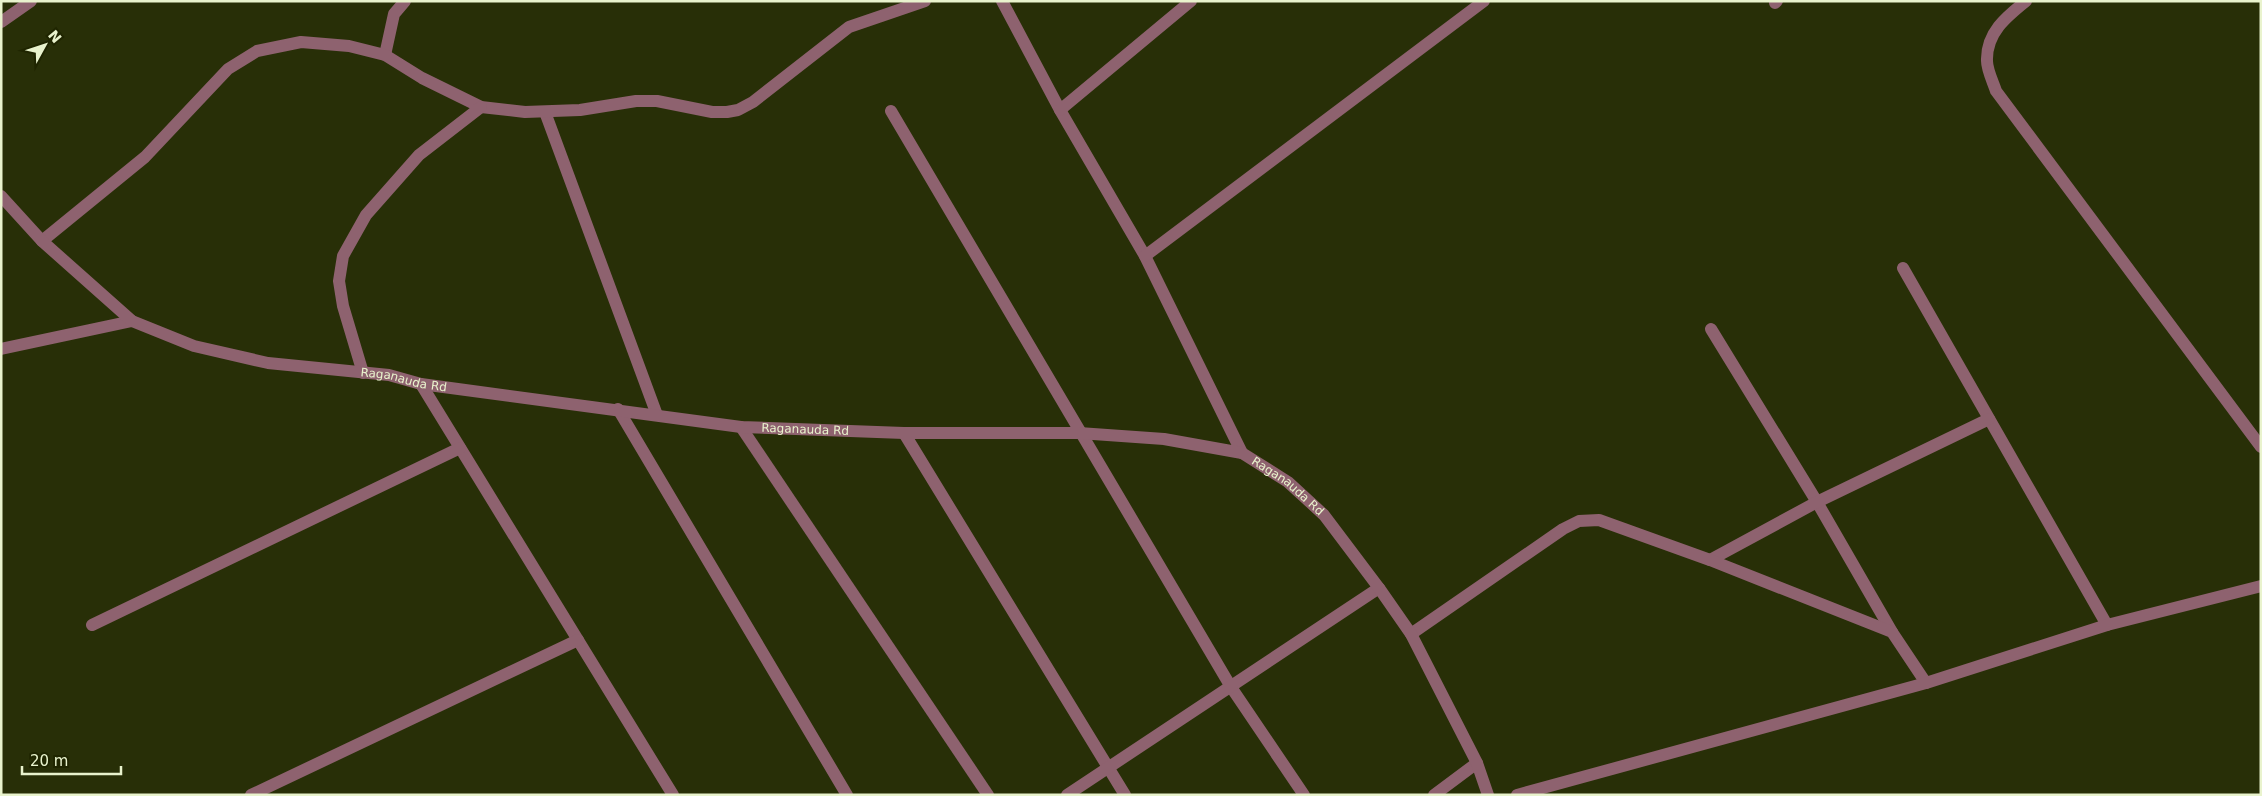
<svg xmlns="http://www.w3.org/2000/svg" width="2262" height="796" viewBox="0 0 2262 796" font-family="'DejaVu Sans',sans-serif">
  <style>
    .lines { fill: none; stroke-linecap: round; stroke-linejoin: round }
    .service { stroke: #8e626f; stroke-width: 12 }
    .minor { stroke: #8e626f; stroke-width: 12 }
    .tertiary { stroke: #8e626f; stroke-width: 12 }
    .labels { text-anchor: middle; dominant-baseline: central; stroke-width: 4.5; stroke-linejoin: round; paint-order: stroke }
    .street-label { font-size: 12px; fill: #e9f3cd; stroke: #1f2500 }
  </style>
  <rect width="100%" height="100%" fill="#282f07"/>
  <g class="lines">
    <!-- service -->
    <path class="service" d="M1,349L132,321"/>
    <!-- minor -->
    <g class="minor">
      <path d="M1002,1L1060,110L1145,256L1242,453"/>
      <path d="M2026,1C2006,17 1986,33 1987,61C1987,70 1993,82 1996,91L2261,447"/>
      <path d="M1775,3L1777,1"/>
      <path d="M1,22L31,1"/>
      <path d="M385,55L394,14L405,1"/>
      <path d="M1060,110L1191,1"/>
      <path d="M891,111L1231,687L1304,795"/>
      <path d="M545,112L657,415"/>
      <path d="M42,241L145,157L228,69L257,51L301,42L349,46L385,55L422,78L481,107L525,112L580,110L636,101H657L712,112H727L738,110L753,102L849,27L925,1"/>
      <path d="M1145,256L1484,1"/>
      <path d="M1903,268L2107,625"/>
      <path d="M1711,329L1817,502L1892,632"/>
      <path d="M363,373L343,306L339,281L343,256L366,215L419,155L481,107"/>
      <path d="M421,384L673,795"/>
      <path d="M618,409L847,795"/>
      <path d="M741,427L988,795"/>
      <path d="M904,433L1125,795"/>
      <path d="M1710,560L1817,502L1989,419"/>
      <path d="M92,625L460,448"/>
      <path d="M1411,634L1563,529L1579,521L1599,520L1710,560L1892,632L1926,683"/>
      <path d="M251,795L578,640"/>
      <path d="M1067,795L1379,588"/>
      <path d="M1434,795L1477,763"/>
      <path d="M1517,795L1926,683L2107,625L2261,586"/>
    </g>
    <!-- tertiary -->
    <path class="tertiary" id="s1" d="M1,196L42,241L132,321L194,346L268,363L389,375L421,384L741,427L904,433H1079L1164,439L1242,453L1288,482L1324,515L1379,588L1411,634L1477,763L1488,795"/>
  </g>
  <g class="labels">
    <!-- street labels -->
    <g class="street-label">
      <text stroke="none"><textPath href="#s1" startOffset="461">Raganauda Rd</textPath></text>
      <text stroke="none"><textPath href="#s1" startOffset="866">Raganauda Rd</textPath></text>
      <text stroke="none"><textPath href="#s1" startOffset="1361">Raganauda Rd</textPath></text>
    </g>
  </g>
  <!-- border -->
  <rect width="2262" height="796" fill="none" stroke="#e9f3cd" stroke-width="5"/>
  <!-- north arrow -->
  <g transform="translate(45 45) rotate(50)" stroke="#1f2500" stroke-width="4" paint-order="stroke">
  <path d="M0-4L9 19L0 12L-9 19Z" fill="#e9f3cd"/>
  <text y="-8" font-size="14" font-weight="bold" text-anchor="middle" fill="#e9f3cd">N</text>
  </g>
  <!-- scale -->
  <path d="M22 766v8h99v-8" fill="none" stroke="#e9f3cd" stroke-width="2.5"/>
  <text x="30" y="766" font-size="15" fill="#e9f3cd" stroke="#1f2500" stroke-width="4" paint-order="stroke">20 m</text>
</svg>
